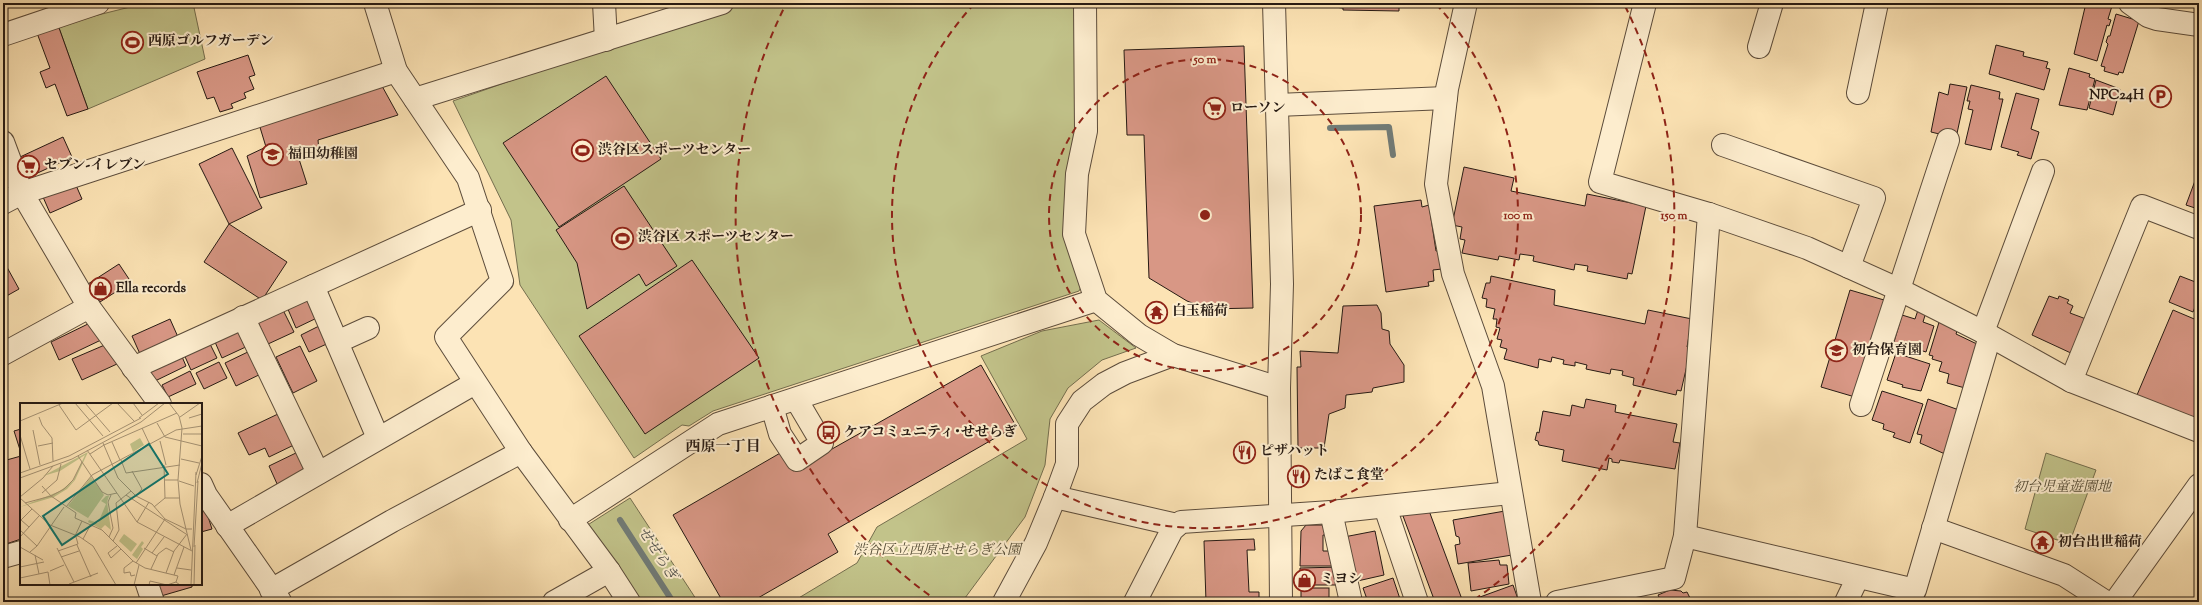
<svg xmlns="http://www.w3.org/2000/svg" width="2202" height="605" viewBox="0 0 2202 605" font-family="'Sorts Mill Goudy','Noto Serif JP',serif">
  <style>
    .green { fill: #c2c38a; stroke: #746e4e }
    .lines { fill: none; stroke-linecap: round; stroke-linejoin: round }
    .stream { stroke: #717b76; stroke-width: 6 }
    .building { fill: #d89785; stroke: #261a13 }
    .minor-casing { stroke: #5c4c3b; stroke-width: 24 }
    .minor { stroke: #fdedce; stroke-width: 22 }
    .ring { fill: none; stroke: #8f2418; stroke-width: 2; stroke-dasharray: 7 5 }
    .labels { text-anchor: middle; dominant-baseline: central; stroke-width: 4; stroke-linejoin: round; paint-order: stroke }
    .poi-label { font-size: 14px; font-weight: bold; fill: #261a13; stroke: #fdedce; text-anchor: start }
    .park-label { font-size: 14px; font-style: italic; fill: #554d37; stroke: #fdedce }
    .neighbourhood-label { font-size: 15px; font-weight: bold; fill: #261a13; stroke: #fdedce }
    .water-label { font-size: 15px; font-style: italic; fill: #52524d; stroke: #fdedce }
    .inset-road { fill: none; stroke: #a69374; stroke-width: 1 }
    .view { fill: #0f766e; fill-opacity: 0.15; stroke: #0f766e; stroke-width: 2 }
    .inset-edge { fill: none; stroke: #261a13; stroke-width: 2 }
    .centre { fill: #8f2418; stroke: #fdedce; stroke-width: 2 }
    .ring-label { font-size: 12px; text-anchor: middle; font-weight: bold; fill: #8f2418; stroke: #fdedce; stroke-width: 4; stroke-linejoin: round; paint-order: stroke }
  </style>
  <rect width="100%" height="100%" fill="#fce3b4"/>
  <filter id="stains"><feTurbulence type="fractalNoise" baseFrequency=".005" numOctaves="4"/><feColorMatrix values="0 0 0 0 .2 0 0 0 0 .09 0 0 0 0 .02 0 0 0 .5 -.17"/></filter>
  <radialGradient id="worn" r=".72"><stop offset=".6" stop-color="#630" stop-opacity="0"/><stop offset="1" stop-color="#630" stop-opacity=".3"/></radialGradient>
  <!-- green -->
  <g class="green">
    <path d="M146,3H193L205,59L88,109L58,25Z"/>
    <path d="M744,3H1078L1082,285L1079,291L713,411L689,426L682,425L634,458L520,285L511,220L453,101L624,41Z"/>
    <path d="M1099,320L1136,348L1102,360L1068,388L1050,419L1045,465L1025,517L962,602H792L857,563L877,527L1027,439L981,356L1042,331Z"/>
    <path d="M2046,453L2096,470L2069,544L2025,529Z"/>
    <path d="M630,498L698,602H640L586,526Z"/>
  </g>
  <g class="lines">
    <!-- stream -->
    <g class="stream">
      <path d="M1330,128L1389,127L1393,155"/>
      <path d="M620,520L673,602"/>
    </g>
  </g>
  <!-- building -->
  <g class="building">
    <path d="M1334,3H1399V11L1343,10V8L1334,7Z"/>
    <path d="M2086,3H2102L2112,6L2108,19L2111,20L2109,26L2107,25L2097,61L2074,54Z"/>
    <path d="M2116,14L2139,21L2123,73L2119,72L2118,75L2104,71L2105,67L2101,66L2108,44L2106,42L2108,36H2110Z"/>
    <path d="M58,25L88,109L67,116L55,84L46,88L40,72L50,68L37,33Z"/>
    <path d="M1996,45L2024,52L2023,56L2048,62L2046,68L2050,69L2044,90L1989,74Z"/>
    <path d="M1244,46L1253,308L1208,309L1187,301L1149,278L1144,135H1127L1124,50Z"/>
    <path d="M248,55L255,75L249,77L254,89L244,93L246,98L231,104L233,108L220,112L214,97L207,99L197,72Z"/>
    <path d="M2069,68L2090,74L2089,77L2095,79L2087,110L2059,105Z"/>
    <path d="M606,76L661,159L559,227L503,143Z"/>
    <path d="M2096,80L2120,89L2113,115L2089,108Z"/>
    <path d="M1950,84L1967,87L1956,138L1931,132L1939,92L1948,95Z"/>
    <path d="M1971,85L2000,92L1999,99H2003L1991,150L1965,144L1973,110L1968,109L1970,101H1967Z"/>
    <path d="M382,86L398,115L318,140L319,152L299,159L307,184L260,198L247,156L266,147L259,124Z"/>
    <path d="M2016,93L2039,99L2031,129L2039,132L2031,159L2017,155L2019,152L2001,147Z"/>
    <path d="M63,137L72,157L29,177L20,157Z"/>
    <path d="M232,148L262,208L229,224L199,164Z"/>
    <path d="M3,157L15,188L3,192Z"/>
    <path d="M1464,167L1514,178L1511,191L1585,206L1587,194L1646,206L1632,274L1628,273L1627,279L1587,271L1588,266L1575,264L1574,270L1533,261L1534,256L1520,254L1519,260L1499,256L1498,260L1462,253L1465,240L1460,239L1462,227L1452,225Z"/>
    <path d="M2199,170V217L2196,215L2198,209L2186,205Z"/>
    <path d="M75,183L82,199L50,213L43,197Z"/>
    <path d="M624,186L677,266L646,286L639,274L587,309L577,263L556,230Z"/>
    <path d="M1421,200L1422,207L1429,205L1436,251H1440L1442,269L1433,270L1434,281L1428,282L1429,286L1386,292L1374,206Z"/>
    <path d="M229,224L287,262L262,300L204,262Z"/>
    <path d="M3,260L19,289L3,298Z"/>
    <path d="M692,260L759,358L645,434L579,336Z"/>
    <path d="M119,264L131,282L100,302L88,284Z"/>
    <path d="M1491,276L1555,290L1554,305L1645,324L1648,310L1692,319L1687,347L1691,348L1681,391L1677,390L1676,395L1633,385L1634,378L1622,375L1623,371L1611,369L1610,374L1586,369L1587,365L1575,362V366L1563,364L1564,360L1552,357L1551,362L1539,359L1538,368L1504,359L1507,349L1500,347L1502,340L1497,339L1500,328L1496,327L1497,319H1493L1495,309L1486,307L1487,299L1482,298L1486,283H1490Z"/>
    <path d="M2180,276L2198,283L2199,281V303L2197,302L2193,312L2169,302Z"/>
    <path d="M1850,290L1884,300L1855,397L1821,387Z"/>
    <path d="M312,296L321,316L296,328L287,307Z"/>
    <path d="M2049,296L2058,299L2059,296L2069,300L2067,303L2073,306L2070,313L2086,319L2073,354L2032,335Z"/>
    <path d="M1377,305L1381,313L1382,329L1389,331L1390,344L1404,365V382L1373,388L1372,392L1346,395L1345,408L1329,414L1324,448H1298L1297,367H1301L1300,351L1338,353L1343,306Z"/>
    <path d="M282,308L294,332L268,344L257,320Z"/>
    <path d="M1918,310L1926,312L1923,322L1934,326L1926,352L1894,342L1902,315L1915,319Z"/>
    <path d="M2173,310L2199,321V421L2137,395Z"/>
    <path d="M170,319L178,337L140,354L132,336Z"/>
    <path d="M1940,319L1959,325L1956,334L1979,345L1965,388L1947,383L1949,374L1939,371L1942,362L1932,359L1933,356L1929,355Z"/>
    <path d="M92,322L101,340L59,360L51,342Z"/>
    <path d="M323,324L331,342L309,352L301,335Z"/>
    <path d="M243,329L250,345L222,358L215,342Z"/>
    <path d="M207,338L217,358L191,370L182,350Z"/>
    <path d="M107,344L117,364L82,380L72,359Z"/>
    <path d="M300,346L317,381L293,393L276,357Z"/>
    <path d="M254,349L265,372L236,386L225,363Z"/>
    <path d="M180,352L186,366L155,381L148,367Z"/>
    <path d="M1896,353L1930,364L1921,391L1902,387L1903,385L1887,380Z"/>
    <path d="M219,362L227,378L204,389L196,373Z"/>
    <path d="M981,365L1016,426L828,534L838,552L751,602H723L673,515L782,452L793,471Z"/>
    <path d="M190,371L196,384L168,397L162,385Z"/>
    <path d="M1882,391L1923,404L1910,443L1893,437L1895,433L1883,429L1884,424L1872,420Z"/>
    <path d="M1586,399L1616,405L1615,412L1677,424L1673,442L1680,443L1675,469L1620,460L1619,463L1612,462V459L1609,458L1607,470L1562,461L1564,450L1539,445L1538,441L1535,440L1537,432L1539,433L1543,411L1570,416L1572,405L1584,408Z"/>
    <path d="M1928,399L1959,410L1945,454L1920,443L1922,435L1917,434Z"/>
    <path d="M278,414L286,432L290,430L296,444L269,457L265,448L249,455L238,433Z"/>
    <path d="M21,429V453L14,431Z"/>
    <path d="M300,451L310,471L278,486L269,466Z"/>
    <path d="M21,456V539L3,545V461Z"/>
    <path d="M204,504L212,529L201,532V505Z"/>
    <path d="M1428,508L1463,602H1435L1403,516Z"/>
    <path d="M1505,511L1512,555L1458,564L1455,545L1460,544L1459,537L1456,536L1453,520Z"/>
    <path d="M1306,525H1327L1326,535H1323V551H1332V566H1300L1301,531Z"/>
    <path d="M1375,531L1384,575L1353,582L1344,537Z"/>
    <path d="M1254,539L1255,550H1247L1249,592H1259V602H1206L1204,541Z"/>
    <path d="M1499,560L1500,565H1507L1509,584L1471,591L1468,563Z"/>
    <path d="M1341,567L1345,585H1300V568Z"/>
    <path d="M1393,578L1401,602H1368L1363,588Z"/>
    <path d="M158,584H192V587L161,596Z"/>
    <path d="M1513,585L1519,602H1481L1480,597Z"/>
    <rect x="1301" y="588" width="28" height="14"/>
    <path d="M1670,590L1681,591L1683,593L1687,592L1692,602H1659L1657,599L1659,597L1658,595Z"/>
  </g>
  <g class="lines">
    <defs>
      <g id="minor">
        <path d="M375,3L396,71L468,178L502,281L446,337L521,452L609,571L629,602"/>
        <path d="M604,3L606,40"/>
        <path d="M1085,3L1086,131L1077,174L1074,234L1096,300L1139,335L1173,355L1279,388"/>
        <path d="M1274,3L1282,284L1279,388L1281,602"/>
        <path d="M1466,3L1447,89L1436,184L1453,274L1493,386L1530,602"/>
        <path d="M1645,3L1600,182L1709,214L1807,248L1900,290L1983,332L2071,381L2199,431"/>
        <path d="M2130,3L2148,16L2157,19L2199,25"/>
        <path d="M3,35L98,3"/>
        <path d="M1759,47L1772,3"/>
        <path d="M1858,93L1877,3"/>
        <path d="M415,99L722,3"/>
        <path d="M1277,105L1446,98"/>
        <path d="M3,142L22,193L89,307L160,404"/>
        <path d="M1723,145L1874,198L1849,267"/>
        <path d="M3,203L22,193L396,71"/>
        <path d="M313,286L378,438"/>
        <path d="M243,317L318,473"/>
        <path d="M1983,332L2043,171"/>
        <path d="M337,342L368,328"/>
        <path d="M3,354L89,307"/>
        <path d="M133,368L480,210"/>
        <path d="M2071,381L2142,206L2199,228"/>
        <path d="M1861,405L1948,140"/>
        <path d="M772,406L780,434L797,460L822,443L796,399"/>
        <path d="M201,484L206,495L280,601"/>
        <path d="M1055,497L1177,525"/>
        <path d="M1385,507L1417,602"/>
        <path d="M1331,512L1351,602"/>
        <path d="M570,520L718,424L1096,300"/>
        <path d="M227,526L475,383"/>
        <path d="M1933,528L2064,575L2106,602"/>
        <path d="M1685,536L1915,590L1990,336"/>
        <path d="M3,557L21,552"/>
        <path d="M147,584L153,602"/>
        <path d="M271,590L392,521L521,452"/>
        <path d="M554,602L609,571"/>
        <path d="M1004,602L1036,543L1055,497L1067,464V424L1082,401L1104,384L1125,373L1173,355"/>
        <path d="M1135,602L1172,530L1181,522L1331,512L1510,493"/>
        <path d="M1557,602L1674,578L1685,536L1709,214"/>
        <path d="M1846,602L1858,577"/>
        <path d="M2115,602L2199,485"/>
      </g>
    </defs>
    <!-- minor casing -->
    <use href="#minor" class="minor-casing"/>
    <!-- minor -->
    <use href="#minor" class="minor"/>
  </g>
  <!-- distance rings -->
  <g class="ring">
    <circle cx="1205" cy="215" r="156"/>
    <path d="M1436 4A313 313 0 1 1 974 4"/>
    <path d="M939 602A469 469 0 0 1 785 6M1625 6A469 469 0 0 1 1471 602"/>
  </g>
  <!-- icons -->
  <defs>
    <symbol id="stadium-ring" viewBox="-11 -11 22 22"><circle r="9.5" fill="#fdedce" stroke="#8f2418" stroke-width="1.5"/><path d="M0-5a6.5 5 0 1 0 0 10a6.5 5 0 1 0 0-10ZM-3.5-1.8h7v3.6h-7Z" fill="#8f2418"/></symbol>
    <symbol id="parking-ring" viewBox="-11 -11 22 22"><circle r="9.5" fill="#fdedce" stroke="#8f2418" stroke-width="1.5"/><path d="M-3.5-5.5H1a3.5 3.5 0 0 1 0 7H-1V5.5H-3.5ZM-1-3.4V-.6H.8a1.4 1.4 0 0 0 0-2.8Z" fill="#8f2418"/></symbol>
    <symbol id="supermarket-ring" viewBox="-11 -11 22 22"><circle r="9.5" fill="#fdedce" stroke="#8f2418" stroke-width="1.5"/><path d="M-6-5.5h2.5l.6 2H6L4.5 2H-2.5L-4.4-4H-6ZM-1.5 3.2a1.3 1.3 0 1 0 .1 0ZM3 3.2a1.3 1.3 0 1 0 .1 0Z" fill="#8f2418"/></symbol>
    <symbol id="school-ring" viewBox="-11 -11 22 22"><circle r="9.5" fill="#fdedce" stroke="#8f2418" stroke-width="1.5"/><path d="M0-5L7-2L0 1L-7-2ZM-4 1L0 2.5L4 1V4Q0 6-4 4Z" fill="#8f2418"/></symbol>
    <symbol id="shop-ring" viewBox="-11 -11 22 22"><circle r="9.5" fill="#fdedce" stroke="#8f2418" stroke-width="1.5"/><path d="M-5-2.5h2.3a2.7 3.5 0 0 1 5.4 0H5L5.5 6h-11ZM-1.5-2.5h3a1.5 2.3 0 0 0-3 0Z" fill="#8f2418"/></symbol>
    <symbol id="temple-ring" viewBox="-11 -11 22 22"><circle r="9.5" fill="#fdedce" stroke="#8f2418" stroke-width="1.5"/><path d="M0-6L5-2H3V0L6.5 2.5H4V6H1.5V3h-3V6H-4V2.5H-6.5L-3 0V-2H-5Z" fill="#8f2418"/></symbol>
    <symbol id="bus-ring" viewBox="-11 -11 22 22"><circle r="9.5" fill="#fdedce" stroke="#8f2418" stroke-width="1.5"/><path d="M-5-6H5V4H4V6H2V4H-2V6H-4V4H-5ZM-3.5-4V0h7V-4ZM-3.5 1.2v1.5H-2V1.2ZM2 1.2v1.5H3.5V1.2Z" fill="#8f2418"/></symbol>
    <symbol id="restaurant-ring" viewBox="-11 -11 22 22"><circle r="9.5" fill="#fdedce" stroke="#8f2418" stroke-width="1.5"/><path d="M-5-6h1v4h1v-4h1v4h1v-4h1v5L-1.5 .5V6h-2V.5L-5-1ZM5-6V6H3V1.5H1.5Q1.5-4 5-6Z" fill="#8f2418"/></symbol>
  </defs>
  <g fill-rule="evenodd">
    <use href="#stadium-ring" x="120" y="30" width="25" height="25"/>
    <use href="#parking-ring" x="2148" y="84" width="25" height="25"/>
    <use href="#supermarket-ring" x="1202" y="96" width="25" height="25"/>
    <use href="#stadium-ring" x="570" y="138" width="25" height="25"/>
    <use href="#school-ring" x="260" y="142" width="25" height="25"/>
    <use href="#supermarket-ring" x="16" y="154" width="25" height="25"/>
    <use href="#stadium-ring" x="610" y="226" width="25" height="25"/>
    <use href="#shop-ring" x="88" y="276" width="25" height="25"/>
    <use href="#temple-ring" x="1144" y="300" width="25" height="25"/>
    <use href="#school-ring" x="1824" y="338" width="25" height="25"/>
    <use href="#bus-ring" x="816" y="420" width="25" height="25"/>
    <use href="#restaurant-ring" x="1232" y="440" width="25" height="25"/>
    <use href="#restaurant-ring" x="1286" y="464" width="25" height="25"/>
    <use href="#temple-ring" x="2030" y="530" width="25" height="25"/>
    <use href="#shop-ring" x="1292" y="568" width="25" height="25"/>
  </g>
  <g class="labels">
    <!-- poi labels -->
    <g class="poi-label">
      <text x="148" y="42">西原ゴルフガーデン</text>
      <text x="2144" y="96" text-anchor="end">NPC24H</text>
      <text x="1230" y="109">ローソン</text>
      <text x="598" y="151">渋谷区スポーツセンター</text>
      <text x="288" y="155">福田幼稚園</text>
      <text x="44" y="166">セブン-イレブン</text>
      <text x="638" y="238">渋谷区 スポーツセンター</text>
      <text x="116" y="289">Ella records</text>
      <text x="1172" y="312">白玉稲荷</text>
      <text x="1852" y="351">初台保育園</text>
      <text x="844" y="433">ケアコミュニティ･せせらぎ</text>
      <text x="1260" y="452">ピザハット</text>
      <text x="1314" y="476">たばこ食堂</text>
      <text x="2058" y="543">初台出世稲荷</text>
      <text x="1320" y="580">ミヨシ</text>
    </g>
    <!-- park labels -->
    <g class="park-label">
      <text x="2062" y="488">初台児童遊園地</text>
      <text x="937" y="551">渋谷区立西原せせらぎ公園</text>
    </g>
    <!-- neighbourhood labels -->
    <g class="neighbourhood-label">
      <text x="723" y="447">西原一丁目</text>
    </g>
    <!-- water labels -->
    <g class="water-label">
      <text transform="translate(657 554) rotate(57)">せせらぎ</text>
    </g>
  </g>
  <!-- overview -->
  <g transform="translate(20 403)">
    <rect width="182" height="182" fill="#fce3b4"/>
    <path d="M120,35L124,42L113,49L110,41ZM68,49L55,77L47,86L34,94L0,104L40,88L53,78L65,52L40,68L23,73ZM71,74L84,92L68,115L48,103ZM86,93H89L87,99L91,127L85,122L81,126L68,119L69,117L78,120L86,101L81,98ZM104,131L117,141L111,149L99,138ZM122,138L124,140L121,144L123,146L117,156L112,152Z" fill="#c2c38a"/>
    <path class="inset-road" d="M55,0L83,33M65,0L90,29M97,0L114,18M113,0L122,12M149,0L159,13L162,25L158,77L160,101L171,147M39,2L56,27L93,0M19,14L22,22L32,35L33,58M160,14L180,0M119,15L139,0M169,15L182,11M0,18L43,0M137,20L145,34M122,25L130,42M13,27L20,62M163,31H182M0,32L10,66M145,34L182,43M140,38L146,62M92,39L100,57M83,40L98,75L116,93L132,101L145,116M18,43L33,40M67,47L117,119L172,148M70,51L84,42L157,10M58,53L82,89L88,92L97,90M161,56L179,60M101,57L106,70L160,62M144,62L145,95M112,68L122,86L116,93M0,70L49,53L121,15M176,72L182,53M0,75L52,56L121,19L145,0M144,77H158M159,78L174,83M177,80L182,60M22,83L31,93L56,110L55,115L82,127L113,158L125,165L158,173L156,179L160,182M22,90L37,77L41,61M106,92L166,131M0,94L23,75L33,63M0,95L30,122L60,134L73,143L96,182M5,100L31,93L44,86L53,77L62,59M46,104L72,72L156,27L182,23M134,104L145,95H159M117,119L129,99M9,124L1,117L12,106M0,127L17,143M55,133L62,118M0,134L19,113M89,134L93,125L88,99L91,92M63,136L71,121M93,138L99,127L96,100L111,88M57,142L71,174M97,143L88,150L91,155L101,146M0,144L23,157M174,144L178,78M37,145L54,179M124,145L137,153M38,148L58,141L56,134M10,149L17,143L44,104M132,150L144,134M15,152L19,171M41,154L59,148M113,158L104,165V170L110,169L111,173L115,172M116,160L145,116L166,126H172M0,164L24,159M157,165L171,167M131,166L138,151L146,145L154,149M30,168L44,162M146,170L154,148L167,131M154,172L164,144M0,175L28,169L30,182M49,181L78,170M114,182L119,162M129,182L130,178L147,182L156,179M171,182L176,69M174,182L175,142"/>
    <path class="view" d="M129,41L148,71L42,142L23,113Z"/>
    <rect width="182" height="182" class="inset-edge"/>
  </g>
  <circle cx="1205" cy="215" r="6" class="centre"/>
  <g class="ring-label">
    <text x="1205" y="63">50 m</text>
    <text x="1518" y="219">100 m</text>
    <text x="1674" y="219">150 m</text>
  </g>
  <!-- margin -->
  <rect width="2202" height="605" fill="none" stroke="#fce3b4" stroke-width="16"/>
  <rect x="4" y="4" width="2194" height="597" fill="none" stroke="#261a13" stroke-width="2"/>
  <rect x="8" y="8" width="2186" height="589" fill="none" stroke="#261a13"/>
  <rect width="100%" height="100%" filter="url(#stains)"/>
  <rect width="100%" height="100%" fill="url(#worn)"/>
</svg>
